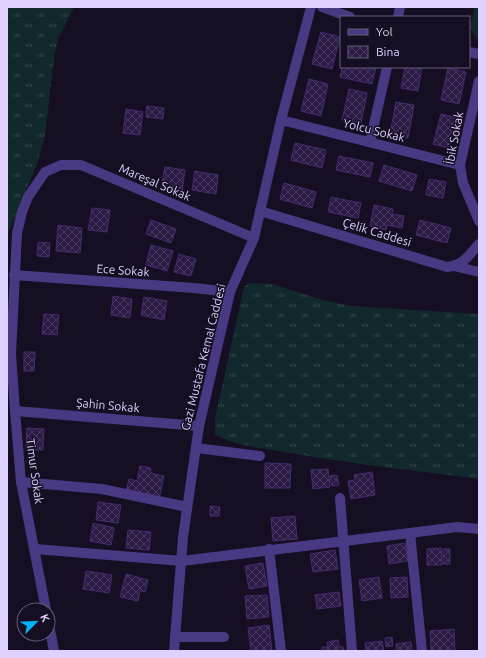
<svg xmlns="http://www.w3.org/2000/svg" width="486" height="658" viewBox="0 0 486 658" font-family="Ubuntu,sans-serif">
  <style>
    .grass { fill: url(#grass-tufts) }
    .green { fill: #11292d }
    .building { fill: url(#building-cross-hatch); stroke: #462c70 }
    .lines { fill: none; stroke-linecap: round; stroke-linejoin: round }
    .minor { stroke: #493982; stroke-width: 10 }
    .labels { text-anchor: middle; dominant-baseline: central; stroke-width: 3; stroke-linejoin: round; paint-order: stroke }
    .street-label { font-size: 12px; fill: #ded0ff; stroke: #160e23 }
  </style>
  <defs>
    <pattern id="grass-tufts" width="24" height="20" patternUnits="userSpaceOnUse"><rect width="24" height="20" fill="#11292d"/><path d="M3 7l-1-3M5 7V3M7 7l1-3M15 17l-1-3M17 17v-4M19 17l1-3" fill="none" stroke="#33474c"/></pattern>
    <pattern id="building-cross-hatch" width="8" height="8" patternUnits="userSpaceOnUse"><rect width="8" height="8" fill="#2a1a44"/><path d="M0 0l8 8M0 8l8-8" fill="none" stroke="#483a60"/></pattern>
  </defs>
  <rect width="100%" height="100%" fill="#160e23"/>
  <!-- grass -->
  <g class="grass">
    <path d="M7,7H74L58,39L54,58L45,136L38,161L12,225L7,234Z"/>
    <path d="M251,283L272,284L326,301L352,306L479,314V479C414,470 350,464 285,452C262,448 235,446 215,434V418L244,287Z"/>
  </g>
  <!-- green -->
  <path class="green" d="M475,7H479L478,40L470,28Z"/>
  <!-- building -->
  <g class="building">
    <path d="M321,32L340,37L332,69L312,64Z"/>
    <path d="M342,67H376L372,84L340,77Z"/>
    <path d="M405,67H422L418,91L401,88Z"/>
    <path d="M448,68L466,72L459,104L441,100Z"/>
    <path d="M309,79L328,84L321,116L301,111Z"/>
    <path d="M349,89L367,93L361,123L342,120Z"/>
    <path d="M396,102L414,105L408,138L390,134Z"/>
    <path d="M147,106L164,108L163,119L146,117Z"/>
    <path d="M126,109L143,112L140,135L123,133Z"/>
    <path d="M441,114L457,118L449,148L433,144Z"/>
    <path d="M295,143L326,150L322,168L291,160Z"/>
    <path d="M339,156L373,163L370,177L336,170Z"/>
    <path d="M384,165L417,175L412,191L379,181Z"/>
    <path d="M165,167L185,170L182,192L161,188Z"/>
    <path d="M195,171L218,175L216,194L192,190Z"/>
    <path d="M429,179L446,182L443,198L426,195Z"/>
    <path d="M284,183L316,192L312,208L280,199Z"/>
    <path d="M331,197L361,203L358,218L328,212Z"/>
    <path d="M374,205L393,209L392,214L404,216L402,228L387,225L386,230L370,226Z"/>
    <path d="M92,208L110,210L107,232L88,230Z"/>
    <path d="M151,220L176,229L171,243L146,234Z"/>
    <path d="M420,220L451,228L447,243L416,235Z"/>
    <path d="M58,225L82,228L80,253L56,251Z"/>
    <path d="M38,242L50,243L49,257L37,256Z"/>
    <path d="M151,245L173,251L167,271L146,265Z"/>
    <path d="M179,254L196,259L191,276L174,272Z"/>
    <path d="M113,296L132,299L130,318L111,315Z"/>
    <path d="M144,297L167,301L164,320L141,315Z"/>
    <path d="M44,314L59,315L57,335L42,334Z"/>
    <path d="M24,352H35L34,371H24Z"/>
    <path d="M27,428L44,429L43,450H26Z"/>
    <path d="M265,463L291,464L290,488H265Z"/>
    <path d="M140,466L151,468L150,473L164,476L159,499L126,492L129,479L137,481Z"/>
    <path d="M328,469L330,487L313,489L311,470Z"/>
    <path d="M372,472L375,495L351,499L348,481L355,480L354,475Z"/>
    <path d="M337,475L339,485L332,486L330,476Z"/>
    <path d="M98,502L121,505L118,523L96,520Z"/>
    <path d="M210,506L220,507L219,516H210Z"/>
    <path d="M295,516L297,539L273,541L271,518Z"/>
    <path d="M93,523L114,528L111,545L90,541Z"/>
    <path d="M128,530L151,532L149,550L126,548Z"/>
    <path d="M405,543L408,561L389,564L387,546Z"/>
    <path d="M441,548L442,565H427V549Z"/>
    <rect x="443" y="549" width="7" height="15"/>
    <path d="M335,550L338,569L313,572L310,554Z"/>
    <path d="M263,563L267,586L249,589L245,566Z"/>
    <path d="M86,571L112,575L109,593L83,589Z"/>
    <path d="M126,574L148,580L145,592L140,591L138,601L120,597Z"/>
    <path d="M379,577L382,598L362,601L359,580Z"/>
    <path d="M407,577L408,597L391,598L390,578Z"/>
    <path d="M339,592L341,606L317,609L315,595Z"/>
    <path d="M267,595L269,617L247,619L245,596Z"/>
    <path d="M269,625L272,651H251L248,628Z"/>
    <path d="M454,629L455,651H431L430,631Z"/>
    <path d="M392,637L393,646L386,647L385,638Z"/>
    <path d="M338,640L339,647H343L344,651H322V647H328L327,642Z"/>
    <path d="M382,641L384,651H366L365,643Z"/>
    <path d="M411,642L412,651H397L396,644Z"/>
  </g>
  <g class="lines">
    <!-- minor -->
    <g class="minor">
      <path d="M322,7L350,17"/>
      <path d="M398,17L400,7"/>
      <path d="M469,52L479,54"/>
      <path d="M479,81L460,165L463,183L479,221"/>
      <path d="M281,120L460,165"/>
      <path d="M370,142L387,67"/>
      <path d="M260,211L447,267C464,265 468,256 479,244"/>
      <path d="M454,266L479,272"/>
      <path d="M14,275L194,288L230,292"/>
      <path d="M15,411L199,426"/>
      <path d="M196,448L260,456"/>
      <path d="M21,482L102,489L187,507"/>
      <path d="M340,498L352,651"/>
      <path d="M410,533L422,651"/>
      <path d="M35,549L182,561L410,533L457,527L479,529"/>
      <path d="M269,549L281,651"/>
      <path d="M46,610L21,482L15,411L11,354L17,233L22,212L28,197L45,172L61,165H81L254,238"/>
      <path d="M48,619L54,651"/>
      <path d="M175,637H224"/>
      <path d="M174,651L183,537L199,426L230,292L254,238L281,120L311,7"/>
    </g>
  </g>
  <g class="labels">
    <!-- street labels -->
    <g class="street-label">
      <text transform="translate(374 130) rotate(14)">Yolcu Sokak</text>
      <text transform="translate(454 138) rotate(-79)">İbik Sokak</text>
      <text transform="translate(155 182) rotate(23)">Mareşal Sokak</text>
      <text transform="translate(377 232) rotate(17)">Çelik Caddesi</text>
      <text transform="translate(123 270) rotate(4)">Ece Sokak</text>
      <text transform="translate(203 357) rotate(-76)">Gazi Mustafa Kemal Caddesi</text>
      <text transform="translate(108 405) rotate(5)">Şahin Sokak</text>
      <text transform="translate(35 471) rotate(82)">Timur Sokak</text>
    </g>
  </g>
  <!-- border -->
  <rect width="486" height="658" fill="none" stroke="#ded0ff" stroke-width="16"/>
  <!-- legend -->
  <rect x="340" y="16" width="130" height="52" fill="#160e23" stroke="#665c7b"/>
  <rect x="348" y="29" width="20" height="6" fill="#493982" stroke="#665c7b"/>
  <text x="376" y="36" font-size="12" fill="#ded0ff">Yol</text>
  <rect x="348" y="46" width="20" height="12" fill="url(#building-cross-hatch)" stroke="#665c7b"/>
  <text x="376" y="56" font-size="12" fill="#ded0ff">Bina</text>
  <!-- north arrow -->
  <g transform="translate(36 622) rotate(66)"><circle r="19" fill="#160e23" stroke="#665c7b"/>
  <path d="M0-3L7 15L0 10L-7 15Z" fill="#00b3fb"/>
  <text y="-6" font-size="11" font-weight="bold" text-anchor="middle" fill="#ded0ff">K</text>
  </g>
</svg>
